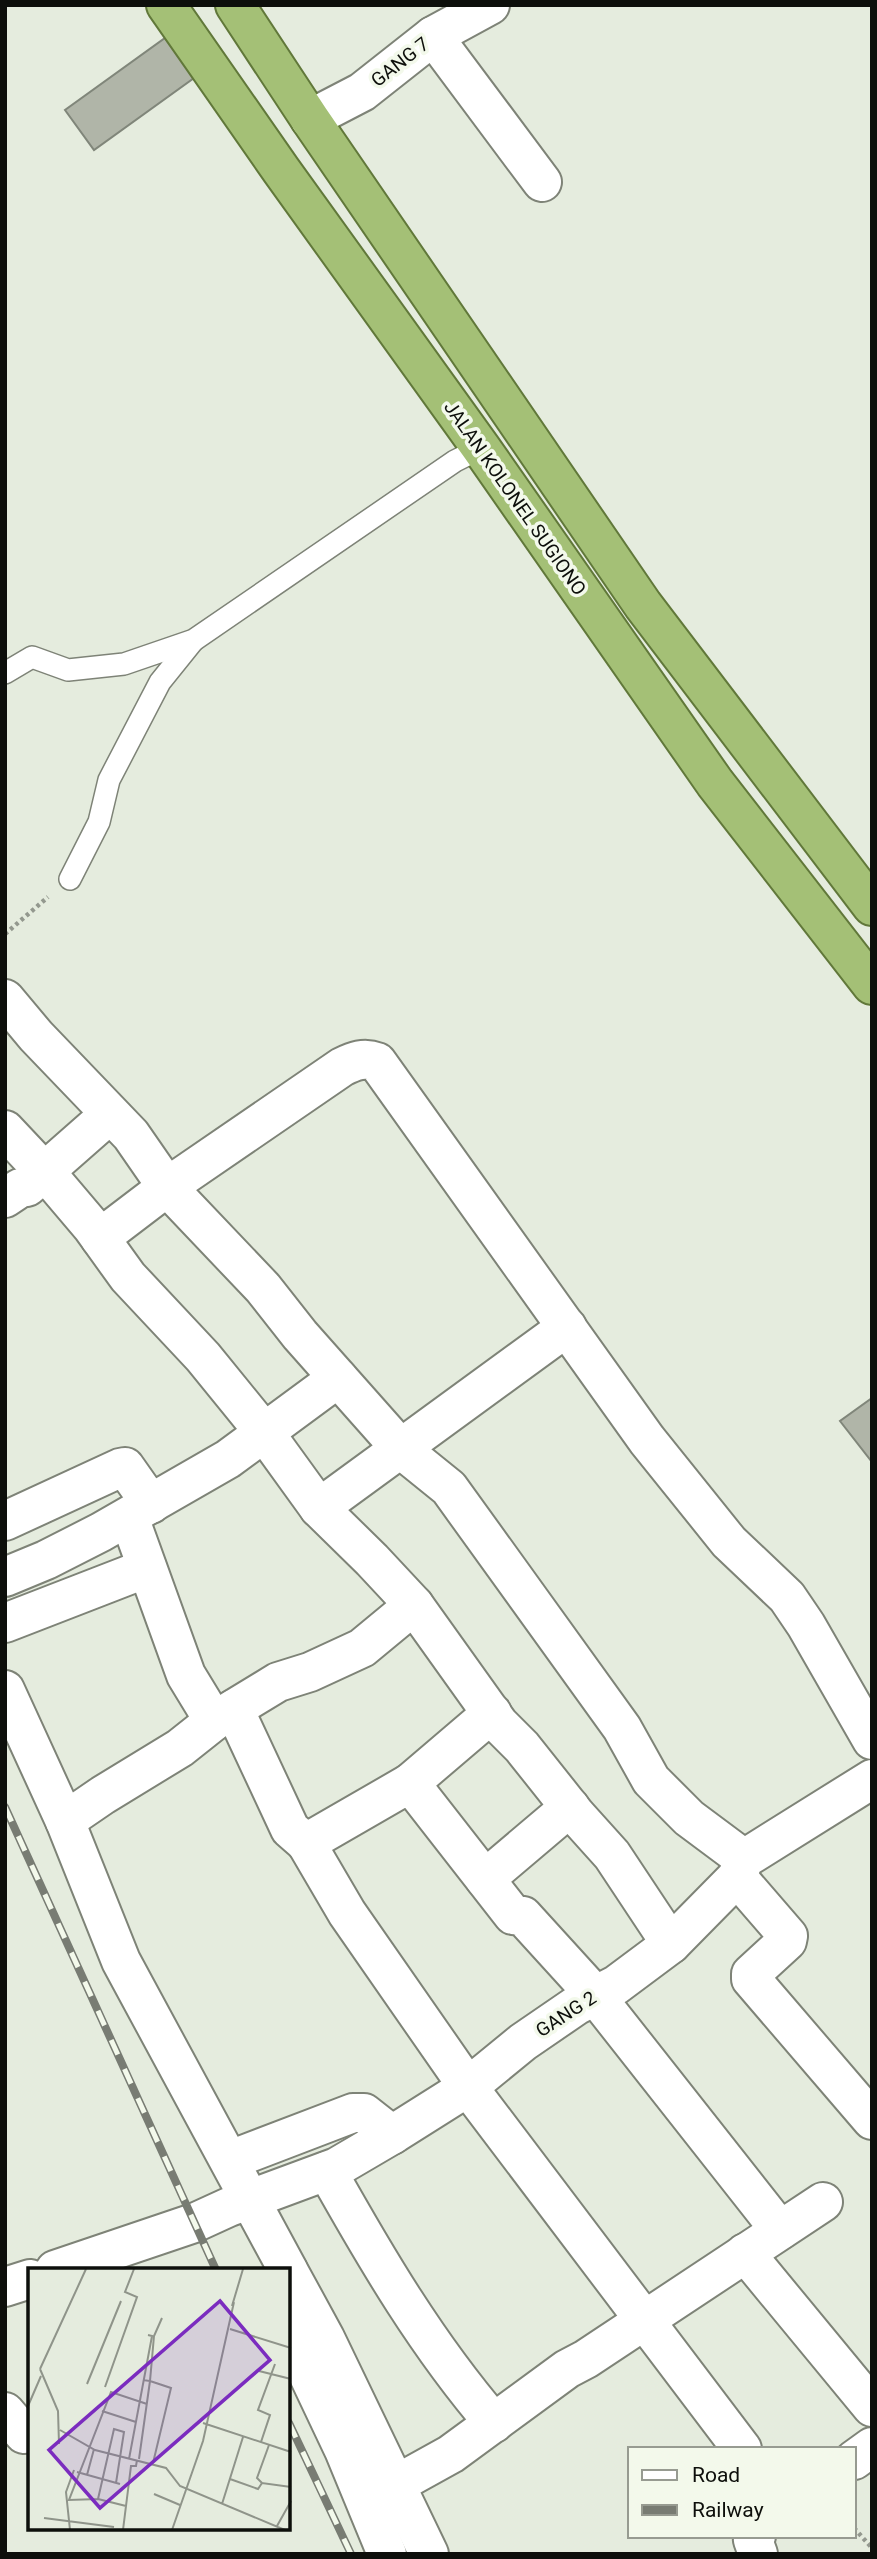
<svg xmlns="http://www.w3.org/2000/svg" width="877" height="2559" viewBox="0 0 877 2559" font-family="Roboto,sans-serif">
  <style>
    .building { fill: #b0b5a8; stroke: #80867a; stroke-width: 2 }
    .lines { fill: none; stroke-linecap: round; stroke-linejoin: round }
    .service-casing { stroke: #7e8377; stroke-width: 24 }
    .minor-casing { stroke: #7e8377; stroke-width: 42 }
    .trunk-casing { stroke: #61783a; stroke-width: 42 }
    .path { stroke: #93988e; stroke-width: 4.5; stroke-dasharray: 3.5 3.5; stroke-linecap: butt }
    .service { stroke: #fff; stroke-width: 21 }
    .minor { stroke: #fff; stroke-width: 38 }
    .trunk { stroke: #a4c076; stroke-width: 38 }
    .rail-casing { stroke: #787c73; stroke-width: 8 }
    .rail { stroke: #f3f9eb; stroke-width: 5; stroke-dasharray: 16; stroke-linecap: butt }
    .labels { text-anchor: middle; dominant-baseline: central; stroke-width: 7; stroke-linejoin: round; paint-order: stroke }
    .street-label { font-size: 19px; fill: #0d0f0b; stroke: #f3f9eb }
    .inset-road { fill: none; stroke: #8f948a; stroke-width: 2 }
    .view { fill: #7b2cbf; fill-opacity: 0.15; stroke: #7b2cbf; stroke-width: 3.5 }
    .inset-edge { fill: none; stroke: #0d0f0b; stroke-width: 3.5 }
  </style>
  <rect width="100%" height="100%" fill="#e5ecde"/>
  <!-- building -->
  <g class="building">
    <path d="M165,38L194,78L94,150L65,110Z"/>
    <path d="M872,1398V1462L840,1421Z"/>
  </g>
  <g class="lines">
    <defs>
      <g id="service">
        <path d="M5,673L32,657L68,670L124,664L194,640L455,461L481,448"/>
        <path d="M70,879L99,822L109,780L160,682L193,641"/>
      </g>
      <g id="minor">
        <path d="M433,36L542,182"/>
        <path d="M310,119L362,92L433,36L490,5"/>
        <path d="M5,999L36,1036L131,1135L167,1187L342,1067C354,1061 364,1057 377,1062L647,1440L729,1542L787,1597L806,1625L872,1740"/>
        <path d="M5,1130L53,1181L92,1227L128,1277L203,1357L264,1432L319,1508L372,1560L414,1605L499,1724L522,1747L576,1815L612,1855L671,1944"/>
        <path d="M5,1198L20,1188L27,1187L110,1114"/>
        <path d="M100,1238L167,1187L263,1288L300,1335L402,1450L449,1488L622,1728L651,1780L689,1818L744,1859"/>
        <path d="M319,1508L567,1327"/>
        <path d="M129,1517L186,1675L214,1721"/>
        <path d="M5,1521L120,1468L125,1467L151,1504"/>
        <path d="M5,1577L46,1560L101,1532L228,1459L338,1378"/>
        <path d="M5,1623L147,1568"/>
        <path d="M5,1690L65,1821L121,1961L288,2270"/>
        <path d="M234,1709L290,1829L306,1843"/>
        <path d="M410,1783L492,1713"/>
        <path d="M65,1821L103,1795L180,1748L214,1721L278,1682L310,1672L362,1648L414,1605"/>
        <path d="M737,1877L788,1936L787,1941L751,1974V1979L872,2120"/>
        <path d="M485,1879L570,1807"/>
        <path d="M230,2160L353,2113H364L392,2135"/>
        <path d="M327,2171C377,2260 427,2345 494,2423"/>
        <path d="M745,2253L872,2407"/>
        <path d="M55,2270L194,2223L229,2207L337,2167L395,2133L468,2087L523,2042L577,2005L616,1985L671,1944L737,1877L744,1859L872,1779"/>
        <path d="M289,2272L325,2338L429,2554"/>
        <path d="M5,2287L30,2279"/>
        <path d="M289,2334L344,2450L387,2554"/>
        <path d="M5,2412L24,2434"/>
        <path d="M742,2449L468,2087L347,1913L306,1843L410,1783L513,1915L523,1916L594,1994L780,2230"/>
        <path d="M854,2460L872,2447"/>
        <path d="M395,2485L451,2454L567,2369L586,2359L823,2202"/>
        <path d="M756,2536L753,2540L758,2554"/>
      </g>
      <g id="trunk">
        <path d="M166,5L281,170L481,448L715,783L872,985"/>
        <path d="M235,5L310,119L643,605L872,906"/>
      </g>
    </defs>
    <!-- service casing -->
    <use href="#service" class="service-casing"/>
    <!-- minor casing -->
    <use href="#minor" class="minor-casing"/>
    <!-- trunk casing -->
    <use href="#trunk" class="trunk-casing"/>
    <!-- path -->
    <g class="path">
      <path d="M5,934L48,897"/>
      <path d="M854,2528L872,2548"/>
    </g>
    <!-- service -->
    <use href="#service" class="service"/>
    <!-- minor -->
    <use href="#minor" class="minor"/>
    <!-- trunk -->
    <use href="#trunk" class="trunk"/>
    <defs>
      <g id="rail">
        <path d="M5,1807L216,2270"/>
        <path d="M289,2423L351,2554"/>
      </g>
    </defs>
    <!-- rail casing -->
    <use href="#rail" class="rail-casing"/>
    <!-- rail -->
    <use href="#rail" class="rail"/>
  </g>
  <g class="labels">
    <!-- street labels -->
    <g class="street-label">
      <text transform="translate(400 62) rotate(-38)">GANG 7</text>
      <text transform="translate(515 498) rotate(55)">JALAN KOLONEL SUGIONO</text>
      <text transform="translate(566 2014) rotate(-33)">GANG 2</text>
    </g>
  </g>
  <!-- overview -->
  <g transform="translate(28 2268)">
    <rect width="262" height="262" fill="#e5ecde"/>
    <path class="inset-road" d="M204,38L215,1M202,61L263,80M12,101L58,1M12,101L30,143L31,176M231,103L263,111M59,116L93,33M77,119L109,29L97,24L106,1M0,138L13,108M74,143L108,154M175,155L263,184M32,162L67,182L138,200L152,218L257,262M233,174L242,147L230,142L247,96M101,191L124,68L120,67M111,191L122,113L115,112M125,195L143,120L122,113L126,68L134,50M49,204L92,216M59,207L66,181M202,211L230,221L234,215L263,219M88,215L96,164L86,161L70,231L41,232L83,124L119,136M234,215L229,210L241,177M126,226L152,237M70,231L98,238M194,236L215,169M16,250L86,259M249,258L263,233M42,262L38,224L46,202M95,262L103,198H108L109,192M144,262L175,173L206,34"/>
    <path class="view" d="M192,33L242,92L72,240L21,182Z"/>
    <rect width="262" height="262" class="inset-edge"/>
  </g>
  <!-- border -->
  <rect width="877" height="2559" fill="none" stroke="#0d0f0b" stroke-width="14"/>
  <!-- legend -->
  <rect x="628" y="2447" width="228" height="91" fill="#f3f9eb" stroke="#979b91" stroke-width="2"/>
  <rect x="642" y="2470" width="35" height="10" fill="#ffffff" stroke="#979b91" stroke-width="2"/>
  <text x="692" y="2482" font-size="21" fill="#0d0f0b">Road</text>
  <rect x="642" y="2505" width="35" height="10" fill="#787c73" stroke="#979b91" stroke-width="2"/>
  <text x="692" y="2517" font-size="21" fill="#0d0f0b">Railway</text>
</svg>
